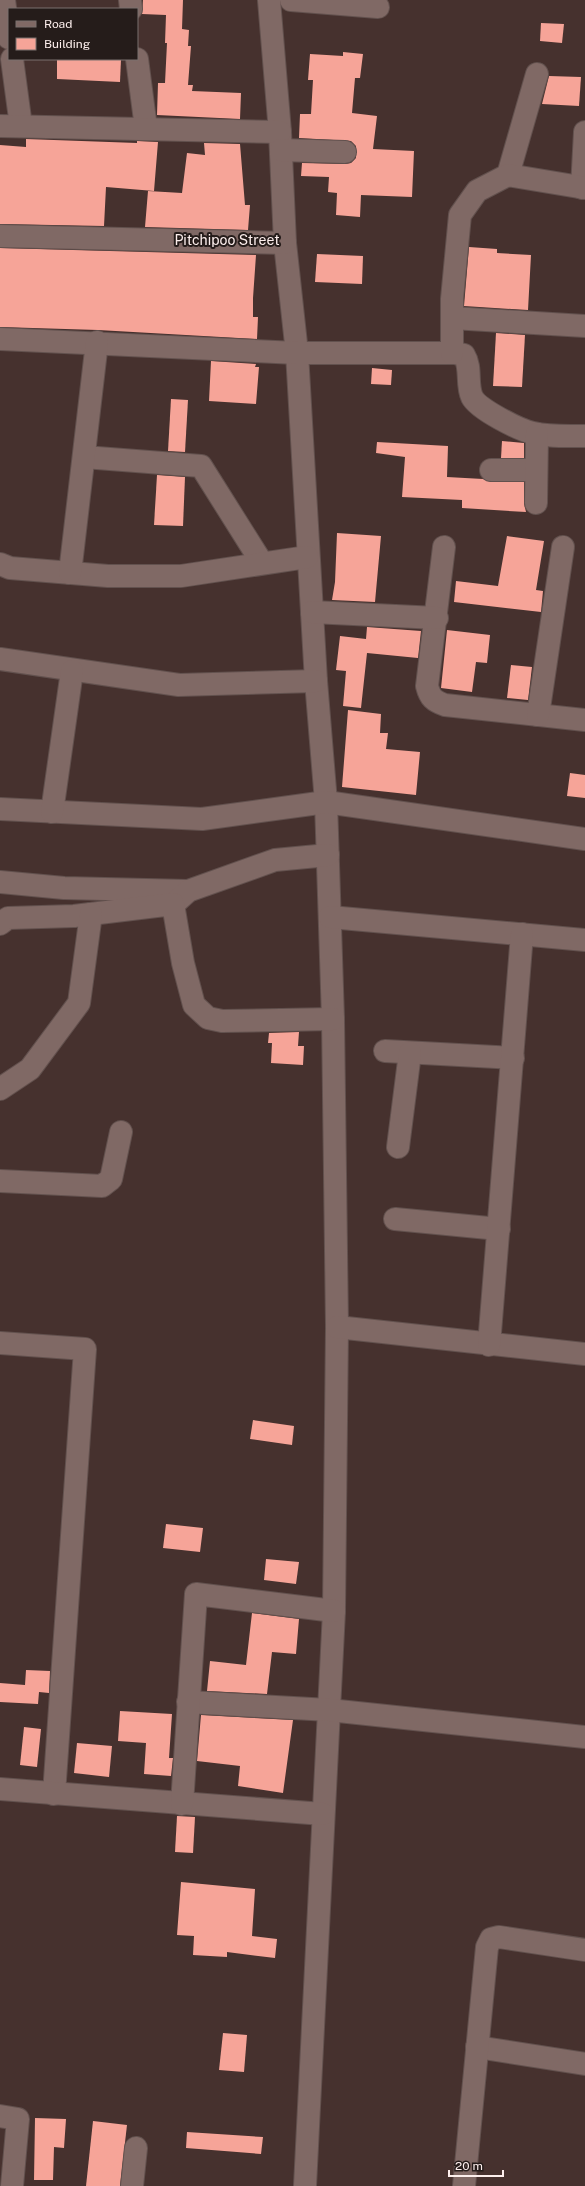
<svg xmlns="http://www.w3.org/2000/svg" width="585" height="2186" viewBox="0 0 585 2186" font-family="'Public Sans',sans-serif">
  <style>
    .building { fill: #f6a498 }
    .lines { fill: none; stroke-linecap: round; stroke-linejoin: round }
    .minor-casing { stroke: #62514e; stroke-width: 24 }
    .minor { stroke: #806965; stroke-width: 22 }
    .labels { text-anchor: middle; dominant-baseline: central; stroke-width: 4; stroke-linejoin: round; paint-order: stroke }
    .street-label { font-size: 14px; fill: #fdefed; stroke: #251c1a }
  </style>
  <rect width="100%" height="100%" fill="#46312e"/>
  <!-- building -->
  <g class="building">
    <path d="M143,0H183L182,29L189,30L188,46H191L188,85H193L192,91L241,93L240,119L157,115L158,83H165L167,43H165L166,15L142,14Z"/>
    <path d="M541,23L564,24L562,43L540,41Z"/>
    <path d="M343,52L363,54L360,78H355L352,113L377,116L373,149L414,151L412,197L361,195L360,217L336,215L337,193L328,192L329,177L301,176L302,163L345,164L351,163L356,158V146L351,141L299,138L300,114H311L313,80H308L310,54L343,56Z"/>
    <path d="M57,59H121L120,82L57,79Z"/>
    <path d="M549,76L581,77L579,106L542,104Z"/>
    <path d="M26,139L137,143V141L158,142L154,191L106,187L104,226L0,224V145L26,147Z"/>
    <path d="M204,143L240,144L245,205H250L248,230L145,227L148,191L182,193L187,153L205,155Z"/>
    <path d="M469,247L497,249V253L531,255L528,310L464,306Z"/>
    <path d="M0,248L256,255L253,298V317H258L257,339L98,330L0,327Z"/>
    <path d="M317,254L363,256L362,284L315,282Z"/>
    <path d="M496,333L525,335L522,387L493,386Z"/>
    <path d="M211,361L256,364L255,367H259L256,404L209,401Z"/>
    <path d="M372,368L392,370L391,385L371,384Z"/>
    <path d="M171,399L188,400L185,452L168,451Z"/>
    <path d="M502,441L524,443V458H501Z"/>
    <path d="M377,442L448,446L447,477L483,479L491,482H524V503L526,512L462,508V500L402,497L405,457L376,453Z"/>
    <path d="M157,475L185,477L183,526L154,525Z"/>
    <path d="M337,533L381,536L375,602L332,600L335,582Z"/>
    <path d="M507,536L544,541L536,590L543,591L541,612L454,602L456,581L498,586Z"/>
    <path d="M367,627L421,631L418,658L367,653L361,708L343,706L346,671L336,670L340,636L366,639Z"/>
    <path d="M447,630L490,635L487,663L476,662L472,692L441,688Z"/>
    <path d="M511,665L532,667L528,700L507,698Z"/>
    <path d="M348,710L381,714L380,733H388L386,749L420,752L416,795L342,787Z"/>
    <path d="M570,773L585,775V798L567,796Z"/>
    <path d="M299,1032L298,1046H304L303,1065L271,1063L272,1043H268L269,1033Z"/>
    <path d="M253,1420L294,1426L292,1445L250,1439Z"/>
    <path d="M166,1524L203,1528L200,1552L163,1548Z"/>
    <path d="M266,1559L299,1562L296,1584L264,1580Z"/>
    <path d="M252,1613L299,1619L296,1654L272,1652L267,1694L207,1691L210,1661L246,1665Z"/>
    <path d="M26,1670L50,1671L49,1693L39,1692L38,1704L0,1702V1683L25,1685Z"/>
    <path d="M120,1711L172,1714L169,1758H173L171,1776L144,1774L146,1743L118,1741Z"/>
    <path d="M201,1715L293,1720L283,1793L238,1786L240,1766L197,1761Z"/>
    <path d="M24,1727L41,1729L37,1767L20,1765Z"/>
    <path d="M77,1743L112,1746L109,1777L74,1773Z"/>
    <path d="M177,1816L195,1817L193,1853L175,1852Z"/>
    <path d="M181,1882L255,1889L252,1936L277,1939L275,1958L227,1952V1957L193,1955L194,1936L177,1935Z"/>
    <path d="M223,2033L247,2035L244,2072L219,2070Z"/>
    <path d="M35,2118L66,2119L64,2148L54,2147L53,2180H34Z"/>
    <path d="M93,2121L127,2125L120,2186H86Z"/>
    <path d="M187,2132L263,2137L261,2154L186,2148Z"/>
  </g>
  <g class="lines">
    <defs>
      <g id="minor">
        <path d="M4,0L9,38"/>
        <path d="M130,0L131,9"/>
        <path d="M269,0L280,132L285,243L297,353L316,681L326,802L333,1019L337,1327L334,1611L305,2186"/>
        <path d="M291,0L378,7"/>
        <path d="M12,59L21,126"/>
        <path d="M137,59L146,128"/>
        <path d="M0,126L280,132"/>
        <path d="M281,150L345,152"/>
        <path d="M508,175L537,74"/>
        <path d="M582,188L585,132"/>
        <path d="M0,236L285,243"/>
        <path d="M452,318L585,326"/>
        <path d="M0,339L297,353H455L464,355C472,368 466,384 472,397C478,409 519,430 533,433C549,437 568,436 585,436"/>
        <path d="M452,353V299L460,215L477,191L508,175L585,188"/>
        <path d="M84,457L201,466L262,563"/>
        <path d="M491,470H536"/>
        <path d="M536,503L537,434"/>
        <path d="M444,547L427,686C430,698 434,701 445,705L585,720"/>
        <path d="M0,564L10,568L108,576H181L307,557"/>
        <path d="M70,573L97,342"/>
        <path d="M312,612L437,618"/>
        <path d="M0,659L179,685L316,681"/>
        <path d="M538,715L563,547"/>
        <path d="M0,809L202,819L326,802L585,839"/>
        <path d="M52,812L72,671"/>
        <path d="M0,882L64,888L188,891"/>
        <path d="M177,901L188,891L275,860L328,855"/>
        <path d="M330,917L585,940"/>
        <path d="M0,924L8,918L74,916L173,904L183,963L194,1005L208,1018L222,1021L333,1019"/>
        <path d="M385,1051L513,1058"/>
        <path d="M0,1089L30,1069L79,1003L91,914"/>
        <path d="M398,1147L410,1053"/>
        <path d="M0,1181L102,1186L111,1179L121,1132"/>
        <path d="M395,1219L499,1229"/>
        <path d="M337,1327L585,1354"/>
        <path d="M0,1343L85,1349L54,1794"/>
        <path d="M489,1345L522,934"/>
        <path d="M188,1702L329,1710L585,1737"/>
        <path d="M0,1789L323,1814"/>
        <path d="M182,1804L196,1594L334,1611"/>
        <path d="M477,2047L585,2064"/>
        <path d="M0,2116L18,2119L12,2186"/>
        <path d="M132,2186L136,2148"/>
        <path d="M464,2186L487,1947L491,1939L499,1937L585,1950"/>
      </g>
    </defs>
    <!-- minor casing -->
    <use href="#minor" class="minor-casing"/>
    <!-- minor -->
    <use href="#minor" class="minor"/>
  </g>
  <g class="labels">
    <!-- street labels -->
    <g class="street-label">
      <text x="227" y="240">Pitchipoo Street</text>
    </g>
  </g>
  <!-- legend -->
  <rect x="8" y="8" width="130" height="52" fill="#251c1a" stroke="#7b706e"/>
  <rect x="16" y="21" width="20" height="6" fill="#806965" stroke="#7b706e"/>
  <text x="44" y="28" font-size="12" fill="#fdefed">Road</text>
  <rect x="16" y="38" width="20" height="12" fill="#f6a498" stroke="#7b706e"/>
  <text x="44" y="48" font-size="12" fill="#fdefed">Building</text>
  <!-- scale -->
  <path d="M449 2170v6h54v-6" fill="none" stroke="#fdefed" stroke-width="2"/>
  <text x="455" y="2170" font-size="12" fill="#fdefed" stroke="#251c1a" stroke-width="3" paint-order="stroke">20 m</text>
</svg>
